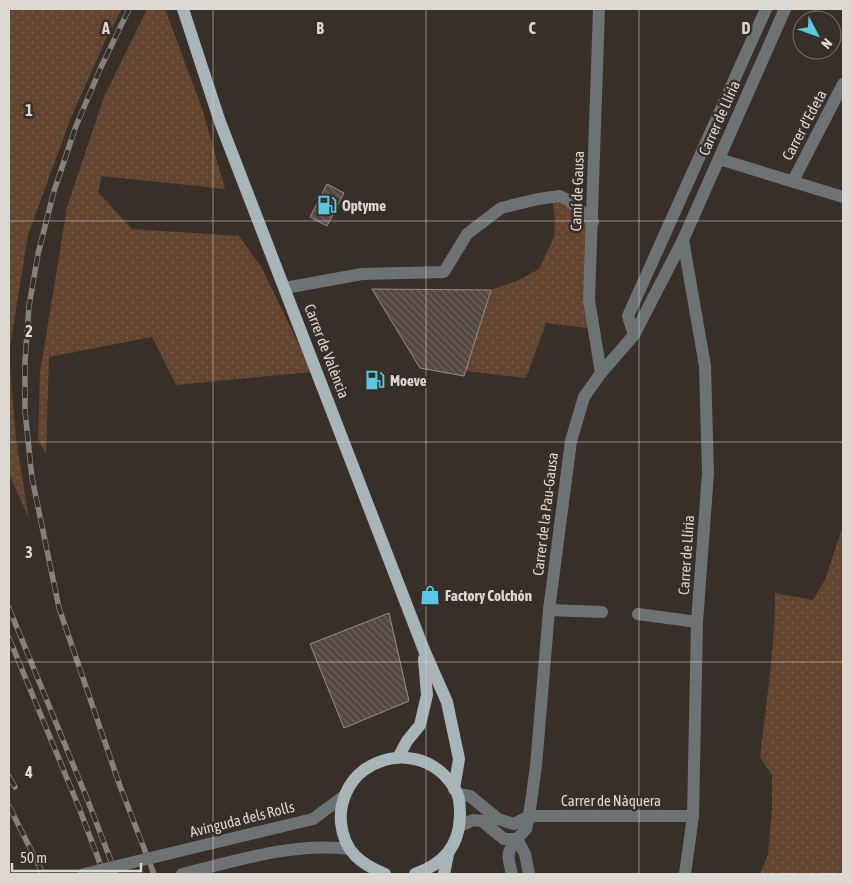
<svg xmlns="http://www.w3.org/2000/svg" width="852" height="883" viewBox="0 0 852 883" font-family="'Asap Condensed',sans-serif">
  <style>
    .grass { fill: url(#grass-dots) }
    .building { fill: url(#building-back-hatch); stroke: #998d85 }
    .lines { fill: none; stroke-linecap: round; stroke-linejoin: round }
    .minor { stroke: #6d7375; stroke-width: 12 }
    .major { stroke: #a7b4b8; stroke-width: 12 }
    .rail-casing { stroke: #88807a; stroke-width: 5.5 }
    .rail { stroke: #392f29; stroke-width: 4; stroke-dasharray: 11; stroke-linecap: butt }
    .minor-bridge { stroke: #6d7375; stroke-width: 12 }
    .grid { fill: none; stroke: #ded8d3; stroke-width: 1; stroke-opacity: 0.55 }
    .labels { text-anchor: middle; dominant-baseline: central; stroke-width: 5; stroke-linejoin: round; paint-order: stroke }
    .street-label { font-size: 15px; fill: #ded8d3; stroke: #392f29 }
    .poi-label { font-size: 15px; font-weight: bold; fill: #ded8d3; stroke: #392f29; text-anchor: start }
    .grid-label { font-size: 16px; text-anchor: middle; font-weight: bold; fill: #ded8d3; stroke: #392f29; stroke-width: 5; stroke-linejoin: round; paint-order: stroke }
  </style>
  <defs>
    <pattern id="grass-dots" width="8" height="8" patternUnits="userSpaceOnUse" patternTransform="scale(1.25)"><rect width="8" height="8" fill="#62442f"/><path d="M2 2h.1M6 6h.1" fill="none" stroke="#785e4c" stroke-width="1.8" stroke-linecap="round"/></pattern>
    <pattern id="building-back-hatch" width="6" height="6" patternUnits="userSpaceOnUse" patternTransform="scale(1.25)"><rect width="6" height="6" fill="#544942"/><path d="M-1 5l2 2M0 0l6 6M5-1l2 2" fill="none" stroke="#6c625c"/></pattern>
  </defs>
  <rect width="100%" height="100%" fill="#392f29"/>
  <!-- grass -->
  <g class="grass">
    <path d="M9,9H122L107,37L72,115L28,235L9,353Z"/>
    <path d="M147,9H165L202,108L225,189L102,176L98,192L132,229L239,236L262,268L312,372L176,385L152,337L49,357L46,454L38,439L40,373L67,207L104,97Z"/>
    <path d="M552,197L593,222L587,328L546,323L526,378L465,371L491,290L519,280L539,269L554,237L555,220Z"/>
    <path d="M9,356L16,439L29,519L9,474Z"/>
    <path d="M843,525V874H760L768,854L772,809V775L760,758C766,703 775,648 775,593L813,600L825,580Z"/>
  </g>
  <!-- building -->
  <g class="building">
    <path d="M327,184L344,193L327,226L310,217Z"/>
    <path d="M372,289L491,290L464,376L420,368Z"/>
    <path d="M389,613L409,701L344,728L310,644Z"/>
  </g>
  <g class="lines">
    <!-- minor -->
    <g class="minor">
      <path d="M599,9L589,300L601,373"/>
      <path d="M719,159L843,197"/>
      <path d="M793,181L843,84"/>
      <path d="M683,240L705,366L708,473L697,622L693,816L685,874"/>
      <path d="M285,288L362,274L444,272L467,234L501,208L538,199L560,196L570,201L593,222"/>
      <path d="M634,335L628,316L766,9"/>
      <path d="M549,610L602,612"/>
      <path d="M638,614L697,622"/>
      <path d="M458,794L470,796L498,819L514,824L529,816H693"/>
      <path d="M313,819L344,796"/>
      <path d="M460,826L473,820L482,821L504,839H517L526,829L529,816L536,766L549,610L571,441L584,397L601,373L634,335L683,240L785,9"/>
      <path d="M182,874C236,861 293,842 349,849"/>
      <path d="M512,874C508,857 505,854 517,839L525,854L529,874"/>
    </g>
    <!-- major -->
    <g class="major">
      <path d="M183,9L220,122L424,650L447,702L459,759L454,789"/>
      <path d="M399,756L407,741L420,725L427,695L424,659"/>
      <path d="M385,874C361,864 344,852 341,823C339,803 348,782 364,770C397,747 439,757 457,793C460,799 460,809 460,816C459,847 443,864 415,874"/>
      <path d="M444,874L448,854"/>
    </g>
    <defs>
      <g id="rail">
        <path d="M129,9L101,67L76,126L54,191L38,254L29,306L25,362V411L32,478L59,608L120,786L154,874"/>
        <path d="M9,608L88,801L116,874"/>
        <path d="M9,638L78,805L104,874"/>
        <path d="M9,777L15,787"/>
        <path d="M9,806L43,874"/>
      </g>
    </defs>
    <!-- rail casing -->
    <use href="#rail" class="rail-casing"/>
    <!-- rail -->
    <use href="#rail" class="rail"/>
    <!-- minor-bridge -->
    <path class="minor-bridge" d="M84,874L313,819"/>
  </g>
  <!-- grid -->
  <path class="grid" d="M213,9V874M426,9V874M639,9V874M9,221H843M9,442H843M9,662H843"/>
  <!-- icons -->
  <defs>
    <symbol id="fuel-bare" viewBox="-9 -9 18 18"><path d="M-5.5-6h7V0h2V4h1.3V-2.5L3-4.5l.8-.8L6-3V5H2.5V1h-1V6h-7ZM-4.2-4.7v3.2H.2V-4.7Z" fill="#59c8e4" stroke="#392f29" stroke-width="2.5" paint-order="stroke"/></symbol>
    <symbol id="shop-bare" viewBox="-9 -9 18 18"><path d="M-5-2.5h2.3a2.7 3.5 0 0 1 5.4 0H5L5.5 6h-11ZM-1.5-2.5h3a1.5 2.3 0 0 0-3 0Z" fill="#59c8e4" stroke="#392f29" stroke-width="2.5" paint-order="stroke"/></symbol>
  </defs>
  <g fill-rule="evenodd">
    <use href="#fuel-bare" x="313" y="191" width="28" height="28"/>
    <use href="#fuel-bare" x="361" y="366" width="28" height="28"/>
    <use href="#shop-bare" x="416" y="581" width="28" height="28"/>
  </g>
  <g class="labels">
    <!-- street labels -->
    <g class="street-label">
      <text transform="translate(719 118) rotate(-66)">Carrer de Llíria</text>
      <text transform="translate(804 125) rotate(-62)">Carrer d'Edeta</text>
      <text transform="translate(577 191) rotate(-88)">Camí de Gausa</text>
      <text transform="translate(327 351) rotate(69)">Carrer de València</text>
      <text transform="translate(545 514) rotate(-83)">Carrer de la Pau-Gausa</text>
      <text transform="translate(686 555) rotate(-86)">Carrer de Llíria</text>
      <text x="611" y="800">Carrer de Nàquera</text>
      <text transform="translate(242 819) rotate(-14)">Avinguda dels Rolls</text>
    </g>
    <!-- poi labels -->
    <g class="poi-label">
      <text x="342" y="205">Optyme</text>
      <text x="390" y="380">Moeve</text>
      <text x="445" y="595">Factory Colchón</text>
    </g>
  </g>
  <g class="grid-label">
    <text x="106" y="34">A</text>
    <text x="320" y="34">B</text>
    <text x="532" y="34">C</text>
    <text x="746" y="34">D</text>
    <text x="29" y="116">1</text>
    <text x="29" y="337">2</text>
    <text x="29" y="558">3</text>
    <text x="29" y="778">4</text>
  </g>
  <!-- border -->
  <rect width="852" height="883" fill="none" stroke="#ded8d3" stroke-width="20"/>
  <!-- north arrow -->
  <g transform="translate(817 35) rotate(131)"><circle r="24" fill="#392f29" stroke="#7b736d"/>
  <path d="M0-4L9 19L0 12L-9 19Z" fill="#59c8e4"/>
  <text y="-8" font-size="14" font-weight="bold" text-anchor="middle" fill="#ded8d3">N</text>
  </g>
  <!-- scale -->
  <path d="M12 863v8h129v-8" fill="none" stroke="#ded8d3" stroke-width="2.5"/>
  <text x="20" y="863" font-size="15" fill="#ded8d3" stroke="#392f29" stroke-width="4" paint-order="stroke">50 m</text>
</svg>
